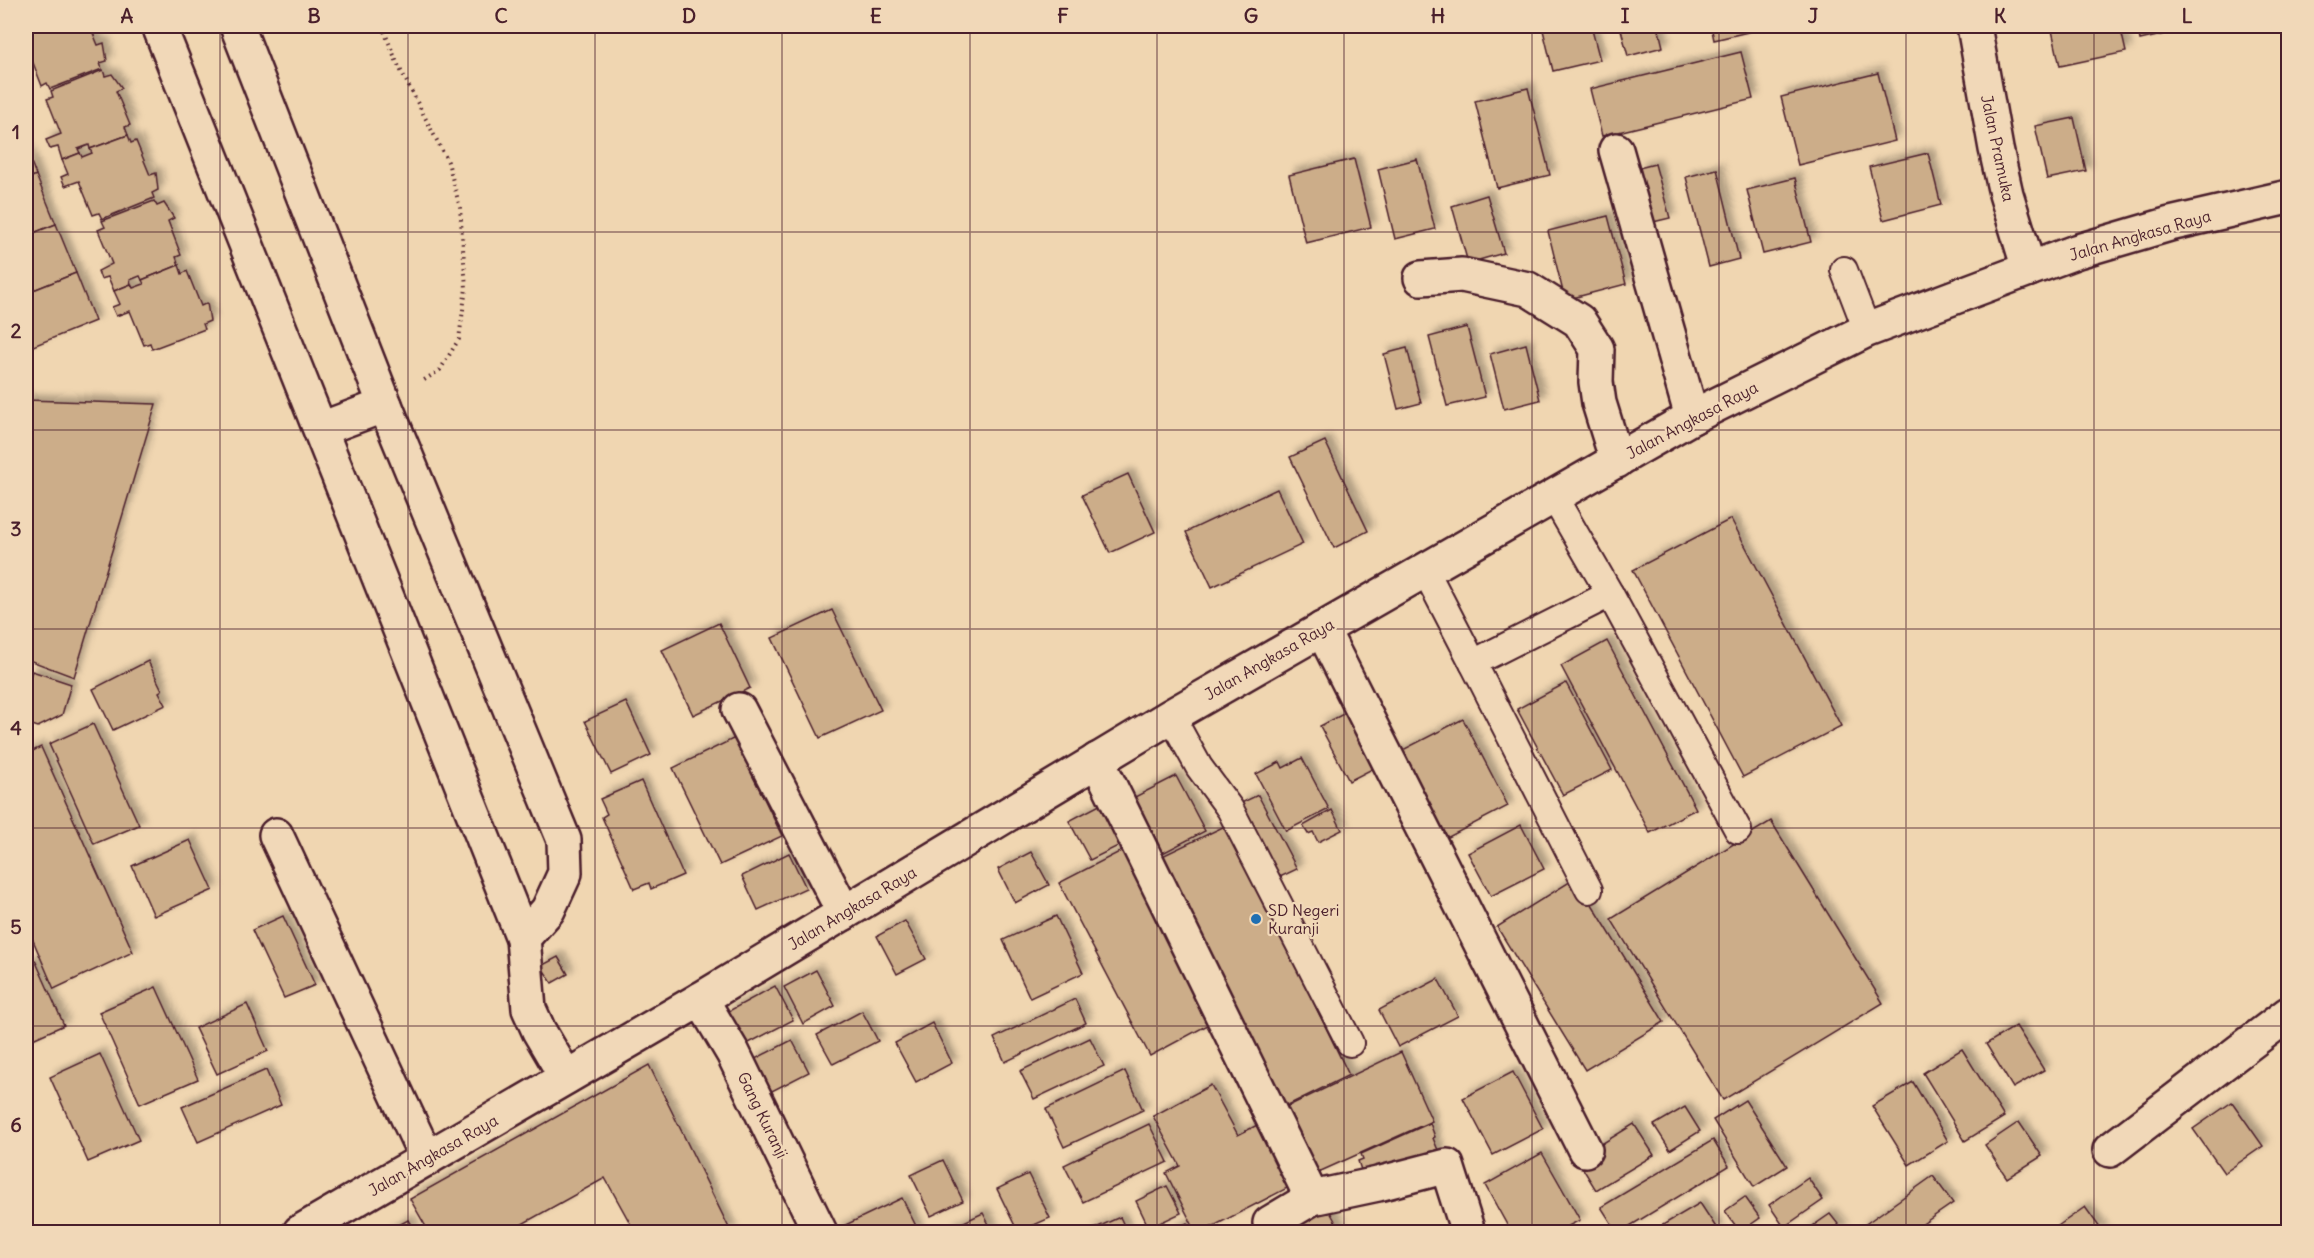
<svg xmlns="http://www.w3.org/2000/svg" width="2314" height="1258" viewBox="0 0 2314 1258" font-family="Delius,sans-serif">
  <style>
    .building { fill: #ccad89; stroke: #4a1f2b; stroke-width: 1.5; filter: url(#shadow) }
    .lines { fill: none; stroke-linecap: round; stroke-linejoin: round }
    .lane-casing { stroke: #4a1f2b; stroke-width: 30 }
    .street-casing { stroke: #4a1f2b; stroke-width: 38 }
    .secondary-casing { stroke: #4a1f2b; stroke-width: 38 }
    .path { stroke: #4a1f2b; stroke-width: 4; stroke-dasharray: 1.5 4.5; stroke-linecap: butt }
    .lane { stroke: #f1d8b8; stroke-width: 26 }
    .street { stroke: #f1d8b8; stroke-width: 33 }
    .secondary { stroke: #f1d8b8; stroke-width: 33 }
    .grid { fill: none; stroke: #4a1f2b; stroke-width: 1.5; stroke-opacity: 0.55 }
    .poi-dot { fill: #1f6fb2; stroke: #f1d8b8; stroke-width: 2 }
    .labels { text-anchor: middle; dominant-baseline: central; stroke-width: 4.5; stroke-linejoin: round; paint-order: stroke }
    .street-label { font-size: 16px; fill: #4a1f2b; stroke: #f1d8b8 }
    .poi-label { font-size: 16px; fill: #4a1f2b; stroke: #f1d8b8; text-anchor: start }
    .neatline { fill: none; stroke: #4a1f2b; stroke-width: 2 }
    .grid-label { font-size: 20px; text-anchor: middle; font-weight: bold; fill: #4a1f2b }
  </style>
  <defs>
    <filter id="shadow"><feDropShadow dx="5.5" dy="-5.5" stdDeviation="3" flood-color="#0004"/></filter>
  </defs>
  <rect width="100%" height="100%" fill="#f0d6b1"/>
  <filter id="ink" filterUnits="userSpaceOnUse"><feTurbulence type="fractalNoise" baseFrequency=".0167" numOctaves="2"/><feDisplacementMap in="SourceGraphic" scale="12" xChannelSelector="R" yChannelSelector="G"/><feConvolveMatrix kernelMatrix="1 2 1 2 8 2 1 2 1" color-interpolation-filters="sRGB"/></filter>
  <g filter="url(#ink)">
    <!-- building -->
    <g class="building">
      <path d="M26,26L30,27L36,26H90L98,45L104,43L107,61L100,63L102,69L50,89L47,83L42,86L28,50L26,51Z"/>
      <path d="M1542,26H1591L1600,60L1553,71Z"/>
      <path d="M1620,26H1658L1663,47L1628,56Z"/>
      <path d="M1711,26H1764L1765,28L1714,40Z"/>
      <path d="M2051,26H2120L2126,52L2060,66Z"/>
      <path d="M2137,26H2164L2166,34L2140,40Z"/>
      <path d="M1741,52L1753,99L1602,136L1590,89Z"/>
      <path d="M103,70L105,76L112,74L122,88L116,91L130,125L125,127L128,135L90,149L89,145L78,149L80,153L62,160L58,147L50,149L46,140L61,134L47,99L53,97L51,91Z"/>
      <path d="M1878,73L1895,141L1798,165L1781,97Z"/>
      <path d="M1528,88L1550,175L1497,188L1475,101Z"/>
      <path d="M2074,118L2086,171L2047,179L2035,126Z"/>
      <path d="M128,135L131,143L136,141L150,175L156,173L158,190L152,193L154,198L102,219L99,213L93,215L79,181L65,186L61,177L68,174L62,160L80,153L82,157L92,153L90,149Z"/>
      <path d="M26,149L36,175L26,180Z"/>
      <path d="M1928,153L1941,205L1883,220L1869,167Z"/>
      <path d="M1354,159L1371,227L1306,243L1289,175Z"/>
      <path d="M1417,159L1435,229L1395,239L1378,169Z"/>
      <path d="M1655,164L1670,218L1653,222L1639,168Z"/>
      <path d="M1717,169L1739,259L1709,267L1686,177Z"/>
      <path d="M36,175L56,224L26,236V180Z"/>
      <path d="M1795,178L1811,242L1763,254L1747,190Z"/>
      <path d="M1487,195L1504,253L1468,263L1452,206Z"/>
      <path d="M154,201L157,206L164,203L174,218L168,221L181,255L176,257L179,265L142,280L140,276L130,280L131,284L114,291L108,277L101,279L98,271L112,264L98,230L105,227L102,221Z"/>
      <path d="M1608,216L1626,284L1565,300L1548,231Z"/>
      <path d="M56,224L76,273L26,293V236Z"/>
      <path d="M179,265L182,274L187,271L201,306L207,303L210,321L203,324L205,329L152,349L150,343L144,345L130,311L116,316L112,307L120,304L114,291L131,284L133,288L144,284L142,280Z"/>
      <path d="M76,273L95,321L26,349V293Z"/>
      <path d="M1467,327L1485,397L1447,406L1429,337Z"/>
      <path d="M1526,344L1540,400L1504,409L1490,354Z"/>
      <path d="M1407,348L1421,403L1398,409L1384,354Z"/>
      <path d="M26,400L156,404L74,677L26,659Z"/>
      <path d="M1325,441L1368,531L1334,548L1290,457Z"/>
      <path d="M1128,474L1155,532L1110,553L1082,495Z"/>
      <path d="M1277,489L1303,544L1212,587L1186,532Z"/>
      <path d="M1731,519L1841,726L1743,777L1633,570Z"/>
      <path d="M832,610L881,710L820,738L772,638Z"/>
      <path d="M719,623L750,688L693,715L662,650Z"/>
      <path d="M1607,641L1696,809L1650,833L1561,666Z"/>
      <path d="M148,661L162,690L159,692L166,705L113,730L93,689Z"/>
      <path d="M32,671L71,684L62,715L38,727L26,723V689Z"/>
      <path d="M1566,683L1612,770L1563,795L1517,709Z"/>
      <path d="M626,702L651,755L611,774L585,721Z"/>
      <path d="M1353,709L1382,764L1349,781L1320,726Z"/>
      <path d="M1463,719L1508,806L1439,842L1393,755Z"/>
      <path d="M93,724L139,825L94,844L49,744Z"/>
      <path d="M735,738L782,836L720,865L673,768Z"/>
      <path d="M41,747L133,952L54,989L26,924V754Z"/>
      <path d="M1302,758L1329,809L1286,831L1256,774L1280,762L1283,768Z"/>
      <path d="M1176,776L1205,831L1157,856L1127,801Z"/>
      <path d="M641,781L683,875L651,889L649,883L634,889L602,817L607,814L600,799Z"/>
      <path d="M1258,795L1297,869L1280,877L1241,803Z"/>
      <path d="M1109,800L1130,840L1090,860L1069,821Z"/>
      <path d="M1332,810L1342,830L1318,842L1313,832L1308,834L1303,826Z"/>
      <path d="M1771,821L1883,1003L1723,1100L1611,919Z"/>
      <path d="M1227,825L1349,1075L1280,1109L1156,859Z"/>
      <path d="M1521,825L1544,869L1491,896L1468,853Z"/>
      <path d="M190,840L213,890L154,916L132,866Z"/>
      <path d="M1131,846L1219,1019L1150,1056L1059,883Z"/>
      <path d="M1031,852L1049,885L1015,903L998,869Z"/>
      <path d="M789,853L806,888L758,910L742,876Z"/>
      <path d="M1576,878L1664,1022L1585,1070L1497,927Z"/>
      <path d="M283,916L315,985L284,998L252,930Z"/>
      <path d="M1056,916L1083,973L1030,998L1003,940Z"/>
      <path d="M905,921L926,959L897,974L877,936Z"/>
      <path d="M558,957L568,974L552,983L541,966Z"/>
      <path d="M35,960L64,1025L26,1042V964Z"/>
      <path d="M816,970L835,1006L803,1024L784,987Z"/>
      <path d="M1438,979L1458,1016L1398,1047L1379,1010Z"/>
      <path d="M775,986L793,1020L745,1045L727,1012Z"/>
      <path d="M156,987L198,1079L140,1104L99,1012Z"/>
      <path d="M1075,999L1086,1023L1005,1062L994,1038Z"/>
      <path d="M247,1004L268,1051L217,1074L195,1028Z"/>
      <path d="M862,1011L878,1041L833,1064L817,1035Z"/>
      <path d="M932,1023L952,1063L916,1082L895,1043Z"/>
      <path d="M2016,1026L2044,1070L2013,1088L1986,1044Z"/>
      <path d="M1090,1038L1104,1066L1034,1099L1020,1071Z"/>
      <path d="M792,1040L809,1072L770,1092L753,1060Z"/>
      <path d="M1962,1049L2004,1117L1965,1141L1923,1073Z"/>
      <path d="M1401,1052L1432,1121L1312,1175L1280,1110Z"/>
      <path d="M100,1054L139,1140L88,1162L50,1077Z"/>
      <path d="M649,1065L731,1232H635L605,1178L508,1232H429L410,1199Z"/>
      <path d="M266,1070L281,1105L198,1142L182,1107Z"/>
      <path d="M1125,1071L1143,1110L1064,1147L1046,1109Z"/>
      <path d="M1513,1072L1543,1129L1493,1155L1463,1098Z"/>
      <path d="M1913,1082L1948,1141L1909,1165L1872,1106Z"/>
      <path d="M1211,1085L1238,1135L1263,1122L1295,1184L1202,1232H1196L1166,1173L1180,1166L1153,1116Z"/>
      <path d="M1745,1100L1787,1166L1754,1187L1713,1120Z"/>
      <path d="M2232,1102L2263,1146L2224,1173L2193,1129Z"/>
      <path d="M1685,1107L1700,1131L1670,1150L1654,1125Z"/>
      <path d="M2019,1122L2042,1156L2007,1178L1985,1145Z"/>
      <path d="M1430,1123L1435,1137L1433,1138L1440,1155L1363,1176L1358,1161L1363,1159L1361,1154Z"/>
      <path d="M1149,1124L1168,1162L1083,1202L1064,1165Z"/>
      <path d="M1634,1124L1654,1155L1596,1190L1577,1159Z"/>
      <path d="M1713,1140L1729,1166L1620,1232H1617L1601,1207Z"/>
      <path d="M1542,1153L1580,1220L1557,1232H1511L1485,1185Z"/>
      <path d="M943,1160L963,1201L931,1216L911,1175Z"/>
      <path d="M1028,1174L1050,1218L1018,1232L997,1189Z"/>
      <path d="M1933,1176L1953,1203L1911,1232H1864L1860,1228Z"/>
      <path d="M1808,1178L1823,1200L1784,1227L1769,1205Z"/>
      <path d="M1167,1186L1181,1213L1149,1228L1136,1201Z"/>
      <path d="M1745,1197L1760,1218L1740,1232L1725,1211Z"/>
      <path d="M902,1198L919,1232H837L835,1230Z"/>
      <path d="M1323,1199L1341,1232H1302L1292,1215Z"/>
      <path d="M1700,1203L1719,1232H1665L1661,1226Z"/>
      <path d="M2085,1207L2103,1232H2059L2055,1228Z"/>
      <path d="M983,1213L993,1232H951L949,1229Z"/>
      <path d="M1830,1214L1842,1229L1837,1232H1804Z"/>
      <path d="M1120,1217L1127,1232H1090L1089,1231Z"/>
      <path d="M408,1220L415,1232H386Z"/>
      <path d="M1187,1223L1192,1232H1169Z"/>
    </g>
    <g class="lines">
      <defs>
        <g id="lane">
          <path d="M1844,270L1867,330"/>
          <path d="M1554,497L1610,594L1738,830"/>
          <path d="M1425,570L1473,663"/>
          <path d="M1171,716L1199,767L1230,809L1350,1043"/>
          <path d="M1589,890L1473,663L1610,594"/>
        </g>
        <g id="street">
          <path d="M159,26L523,938L529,1009L539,1031L566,1077"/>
          <path d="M237,26L385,405L564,840L565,873L548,910L523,938"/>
          <path d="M1616,150L1692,417"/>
          <path d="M1421,278L1462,275L1528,289L1579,321L1597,349L1596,382L1599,403L1617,461"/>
          <path d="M321,429L385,405"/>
          <path d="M1322,629L1585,1150"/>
          <path d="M739,710L844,913"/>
          <path d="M1097,760L1312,1198"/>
          <path d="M276,835L427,1159"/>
          <path d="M701,999L733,1053L820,1232"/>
          <path d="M2110,1150L2288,1014"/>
          <path d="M1275,1232L1270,1223L1312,1198L1378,1184L1447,1166L1468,1232"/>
        </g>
        <g id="secondary">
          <path d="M1974,26L1996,149L2006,194L2029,269"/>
          <path d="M300,1232L701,999L1171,716L1692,417L1867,330L2029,269L2078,251L2170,224L2288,197"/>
        </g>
      </defs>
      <!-- lane casing -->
      <use href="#lane" class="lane-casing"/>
      <!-- street casing -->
      <use href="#street" class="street-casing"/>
      <!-- secondary casing -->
      <use href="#secondary" class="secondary-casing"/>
      <!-- path -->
      <path class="path" d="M382,26L398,65L448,162L460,208L466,288L459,339L440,370L421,382"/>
      <!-- lane -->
      <use href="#lane" class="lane"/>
      <!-- street -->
      <use href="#street" class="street"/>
      <!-- secondary -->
      <use href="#secondary" class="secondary"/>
    </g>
  </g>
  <!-- grid -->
  <path class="grid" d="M220,26V1232M408,26V1232M595,26V1232M782,26V1232M970,26V1232M1157,26V1232M1344,26V1232M1532,26V1232M1719,26V1232M1906,26V1232M2094,26V1232M26,232H2288M26,430H2288M26,629H2288M26,828H2288M26,1026H2288"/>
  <!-- markers -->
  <circle class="poi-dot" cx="1256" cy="919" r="6"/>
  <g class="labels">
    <!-- street labels -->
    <g class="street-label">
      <text transform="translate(1998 148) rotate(78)">Jalan Pramuka</text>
      <text transform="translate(2140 235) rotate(-16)">Jalan Angkasa Raya</text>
      <text transform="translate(1692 420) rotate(-28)">Jalan Angkasa Raya</text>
      <text transform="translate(1269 659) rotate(-30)">Jalan Angkasa Raya</text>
      <text transform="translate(852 908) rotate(-31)">Jalan Angkasa Raya</text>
      <text transform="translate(763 1115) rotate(64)">Gang Kuranji</text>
      <text transform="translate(433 1155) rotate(-30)">Jalan Angkasa Raya</text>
    </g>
    <!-- poi labels -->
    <g class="poi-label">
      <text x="1268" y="910">SD Negeri<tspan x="1268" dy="18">Kuranji</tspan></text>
    </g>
  </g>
  <!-- margin -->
  <rect width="2314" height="1258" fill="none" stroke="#f1d8b8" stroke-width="66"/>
  <rect x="33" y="33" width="2248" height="1192" class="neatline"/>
  <g class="grid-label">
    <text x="127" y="23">A</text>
    <text x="314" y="23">B</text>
    <text x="501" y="23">C</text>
    <text x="689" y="23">D</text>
    <text x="876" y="23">E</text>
    <text x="1063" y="23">F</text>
    <text x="1251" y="23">G</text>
    <text x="1438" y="23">H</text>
    <text x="1625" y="23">I</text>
    <text x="1813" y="23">J</text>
    <text x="2000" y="23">K</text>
    <text x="2187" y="23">L</text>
    <text x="16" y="139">1</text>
    <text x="16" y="338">2</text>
    <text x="16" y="536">3</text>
    <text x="16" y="735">4</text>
    <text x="16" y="934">5</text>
    <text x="16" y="1132">6</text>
  </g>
</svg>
